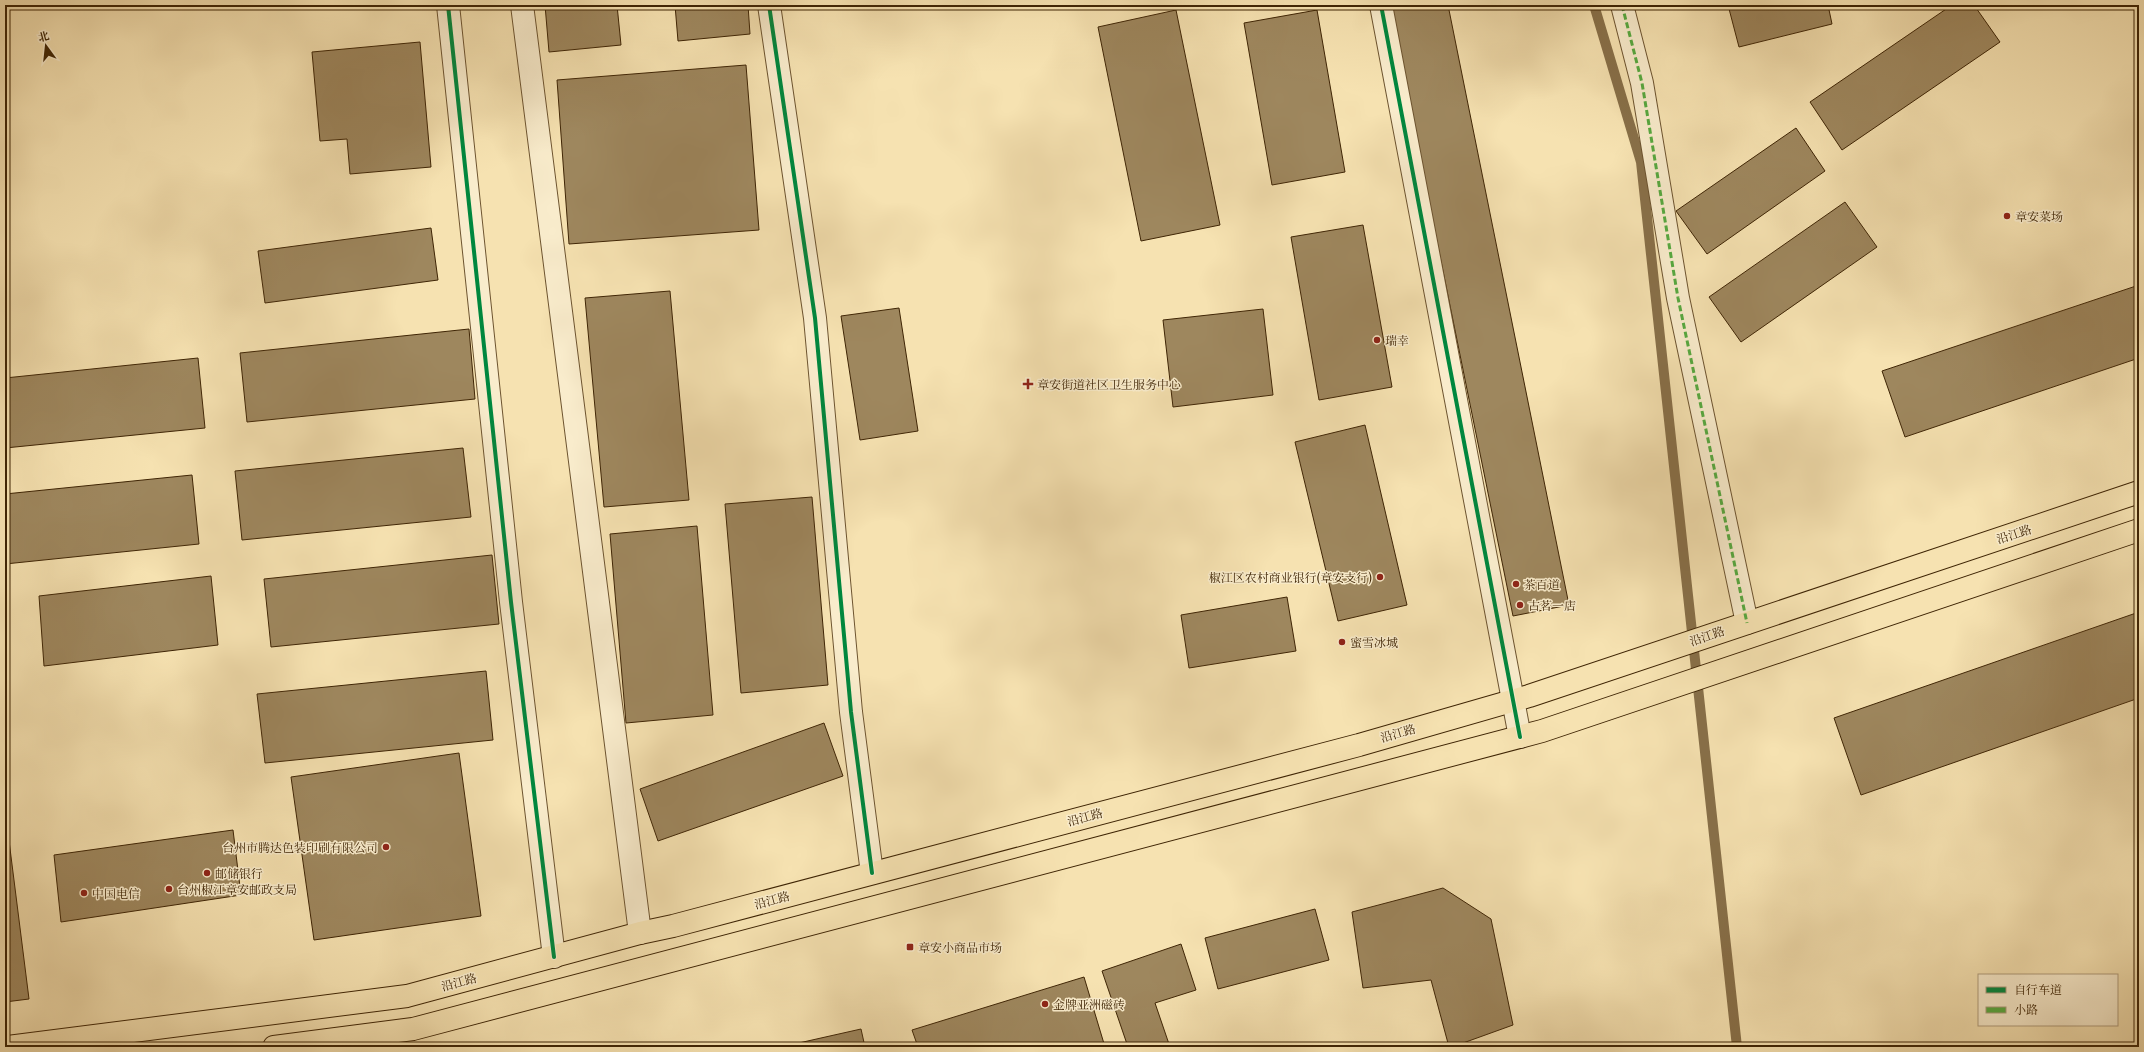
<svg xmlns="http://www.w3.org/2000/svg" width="2144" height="1052" viewBox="0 0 2144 1052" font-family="'Libre Caslon Text','Noto Serif SC',serif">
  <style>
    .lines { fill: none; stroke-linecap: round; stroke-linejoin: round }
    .stream { stroke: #887049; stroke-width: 10 }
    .building { fill: #9e875e; stroke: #3f2505 }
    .minor-casing { stroke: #6d5430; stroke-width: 24 }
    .major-casing { stroke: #3f2505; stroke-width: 24 }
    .minor { stroke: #f9eccc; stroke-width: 22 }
    .major { stroke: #f6e2b1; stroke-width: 22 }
    .quiet { stroke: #56aa40; stroke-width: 3; stroke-dasharray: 6 3; stroke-linecap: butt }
    .cycleway-casing { stroke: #f9eccc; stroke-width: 6 }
    .cycleway { stroke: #00873e; stroke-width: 4 }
    .poi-dot { fill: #8f2418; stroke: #f9eccc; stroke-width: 1.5 }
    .labels { text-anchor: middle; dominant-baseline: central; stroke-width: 3; stroke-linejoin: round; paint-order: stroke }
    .poi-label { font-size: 12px; fill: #3f2505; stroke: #f9eccc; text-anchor: start }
    .street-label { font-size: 12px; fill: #3f2505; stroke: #f9eccc }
  </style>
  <rect width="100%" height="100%" fill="#f6e2b1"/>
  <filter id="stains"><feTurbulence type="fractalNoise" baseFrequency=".005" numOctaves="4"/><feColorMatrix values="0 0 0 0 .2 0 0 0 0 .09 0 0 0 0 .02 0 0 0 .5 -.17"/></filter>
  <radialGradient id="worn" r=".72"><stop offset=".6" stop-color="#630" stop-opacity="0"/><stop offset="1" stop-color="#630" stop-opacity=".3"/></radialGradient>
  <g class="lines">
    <!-- stream -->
    <path class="stream" d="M1594,5L1641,162L1737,1047"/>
  </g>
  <!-- building -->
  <g class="building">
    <path d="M545,5H617L621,45L549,52Z"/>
    <path d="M675,5H748L750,34L678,41Z"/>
    <path d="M1389,5H1448L1569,605L1513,616Z"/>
    <path d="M1728,5H1828L1832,24L1739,47Z"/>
    <path d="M1952,5H1974L2000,42L1842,150L1810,102Z"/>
    <path d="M1176,10L1220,225L1141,241L1098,27Z"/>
    <path d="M1317,10L1345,172L1272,185L1244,23Z"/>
    <path d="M420,42L431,167L350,174L347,139L320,141L312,52Z"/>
    <path d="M746,65L759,230L569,244L557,80Z"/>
    <path d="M1796,128L1825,171L1707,254L1676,211Z"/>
    <path d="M1845,202L1877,247L1741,342L1709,297Z"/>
    <path d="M1363,225L1392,387L1319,400L1291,237Z"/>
    <path d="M431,228L438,280L265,303L258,251Z"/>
    <path d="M2139,285V358L1905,437L1882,371Z"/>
    <path d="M670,291L689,500L604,507L585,298Z"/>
    <path d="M899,308L918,431L860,440L841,316Z"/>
    <path d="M1263,309L1273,395L1173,407L1163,320Z"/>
    <path d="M469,329L475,399L247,422L240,353Z"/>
    <path d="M198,358L205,428L5,448V378Z"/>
    <path d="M1365,425L1407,605L1338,621L1295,442Z"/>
    <path d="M463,448L471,517L242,540L235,471Z"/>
    <path d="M192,475L199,544L5,564V494Z"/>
    <path d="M812,497L828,685L741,693L725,504Z"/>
    <path d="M697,526L713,715L626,723L610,534Z"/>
    <path d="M492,555L499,624L271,647L264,579Z"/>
    <path d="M211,576L218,645L44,666L39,596Z"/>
    <path d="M1287,597L1296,651L1189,668L1181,615Z"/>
    <path d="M2139,612V698L1861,795L1834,718Z"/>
    <path d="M486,671L493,740L265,763L257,694Z"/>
    <path d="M824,723L843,776L658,841L640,789Z"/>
    <path d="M459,753L481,916L314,940L291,777Z"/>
    <path d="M5,809L29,999L5,1002Z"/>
    <path d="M233,830L241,895L61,922L54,855Z"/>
    <path d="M1443,888L1491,919L1513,1025L1452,1047H1449L1431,980L1363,988L1352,912Z"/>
    <path d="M1315,909L1329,960L1218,989L1205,938Z"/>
    <path d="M1181,944L1196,990L1155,1003L1170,1047H1128L1102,971Z"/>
    <path d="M1084,977L1105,1047H918L912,1030Z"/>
    <path d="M861,1029L865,1047H781Z"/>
  </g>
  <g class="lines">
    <defs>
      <g id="minor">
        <path d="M448,5L511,602L554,957"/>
        <path d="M522,5L640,933"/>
        <path d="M769,5L815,318L851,712L872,873"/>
        <path d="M1381,5L1520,737"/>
        <path d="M1622,5L1642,83L1678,298L1747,623"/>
      </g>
      <g id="major">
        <path d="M8,1047L407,996L640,933L673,926L1359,745L1529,696L2139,492"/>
        <path d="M274,1047L413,1029L1542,731L2139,530"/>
      </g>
    </defs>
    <!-- minor casing -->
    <use href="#minor" class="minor-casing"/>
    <!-- major casing -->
    <use href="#major" class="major-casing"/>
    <!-- minor -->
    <use href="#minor" class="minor"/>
    <!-- major -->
    <use href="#major" class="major"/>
    <!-- quiet -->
    <path class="quiet" d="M1622,5L1642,83L1678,298L1747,623"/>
    <defs>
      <g id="cycleway">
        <path d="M448,5L511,602L554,957"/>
        <path d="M769,5L815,318L851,712L872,873"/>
        <path d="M1381,5L1520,737"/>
      </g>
    </defs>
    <!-- cycleway casing -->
    <use href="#cycleway" class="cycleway-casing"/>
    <!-- cycleway -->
    <use href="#cycleway" class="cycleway"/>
  </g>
  <!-- markers -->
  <g class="poi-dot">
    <circle cx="2007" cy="216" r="4"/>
    <circle cx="1377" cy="340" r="4"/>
    <path d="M1026 378h4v4h4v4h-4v4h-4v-4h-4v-4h4z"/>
    <circle cx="1380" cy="577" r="4"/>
    <circle cx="1516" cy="584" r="4"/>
    <circle cx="1520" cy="605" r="4"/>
    <circle cx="1342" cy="642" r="4"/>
    <circle cx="386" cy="847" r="4"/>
    <circle cx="207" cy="873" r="4"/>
    <circle cx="169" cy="889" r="4"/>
    <circle cx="84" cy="893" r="4"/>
    <rect x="906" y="943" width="8" height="8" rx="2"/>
    <circle cx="1045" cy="1004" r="4"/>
  </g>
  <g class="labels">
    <!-- poi labels -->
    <g class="poi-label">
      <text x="2015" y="216">章安菜场</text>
      <text x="1385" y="340">瑞幸</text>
      <text x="1037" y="384">章安街道社区卫生服务中心</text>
      <text x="1372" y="577" text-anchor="end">椒江区农村商业银行(章安支行)</text>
      <text x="1524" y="584">茶百道</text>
      <text x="1528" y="605">古茗一店</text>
      <text x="1350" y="642">蜜雪冰城</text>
      <text x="378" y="847" text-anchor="end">台州市腾达色装印刷有限公司</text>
      <text x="215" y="873">邮储银行</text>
      <text x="177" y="889">台州椒江章安邮政支局</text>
      <text x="92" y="893">中国电信</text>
      <text x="918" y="947">章安小商品市场</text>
      <text x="1053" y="1004">金牌亚洲磁砖</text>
    </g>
    <!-- street labels -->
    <g class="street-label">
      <text transform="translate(2014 534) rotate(-18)">沿江路</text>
      <text transform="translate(1707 636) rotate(-19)">沿江路</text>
      <text transform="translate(1398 733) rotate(-16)">沿江路</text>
      <text transform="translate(1085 817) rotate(-15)">沿江路</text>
      <text transform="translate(772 900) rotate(-15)">沿江路</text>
      <text transform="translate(459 982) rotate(-15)">沿江路</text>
    </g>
  </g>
  <!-- margin -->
  <rect width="2144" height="1052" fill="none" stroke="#f6e2b1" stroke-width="20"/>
  <rect x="6" y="6" width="2132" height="1040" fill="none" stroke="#3f2505" stroke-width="2"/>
  <rect x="10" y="10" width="2124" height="1032" fill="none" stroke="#3f2505"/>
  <!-- legend -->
  <rect x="1978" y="974" width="140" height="52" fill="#f9eccc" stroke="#af9c7c"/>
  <rect x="1986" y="987" width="20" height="6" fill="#00873e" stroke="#af9c7c"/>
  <text x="2014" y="994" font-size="12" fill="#3f2505">自行车道</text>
  <rect x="1986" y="1007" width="20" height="6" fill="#56aa40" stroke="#af9c7c"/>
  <text x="2014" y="1014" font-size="12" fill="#3f2505">小路</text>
  <!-- north arrow -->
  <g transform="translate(46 46) rotate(345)" stroke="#f9eccc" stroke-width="3" paint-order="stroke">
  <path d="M0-3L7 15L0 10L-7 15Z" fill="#3f2505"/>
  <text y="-6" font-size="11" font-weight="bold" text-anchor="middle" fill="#3f2505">北</text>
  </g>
  <rect width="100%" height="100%" filter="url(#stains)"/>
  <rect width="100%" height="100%" fill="url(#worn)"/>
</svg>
